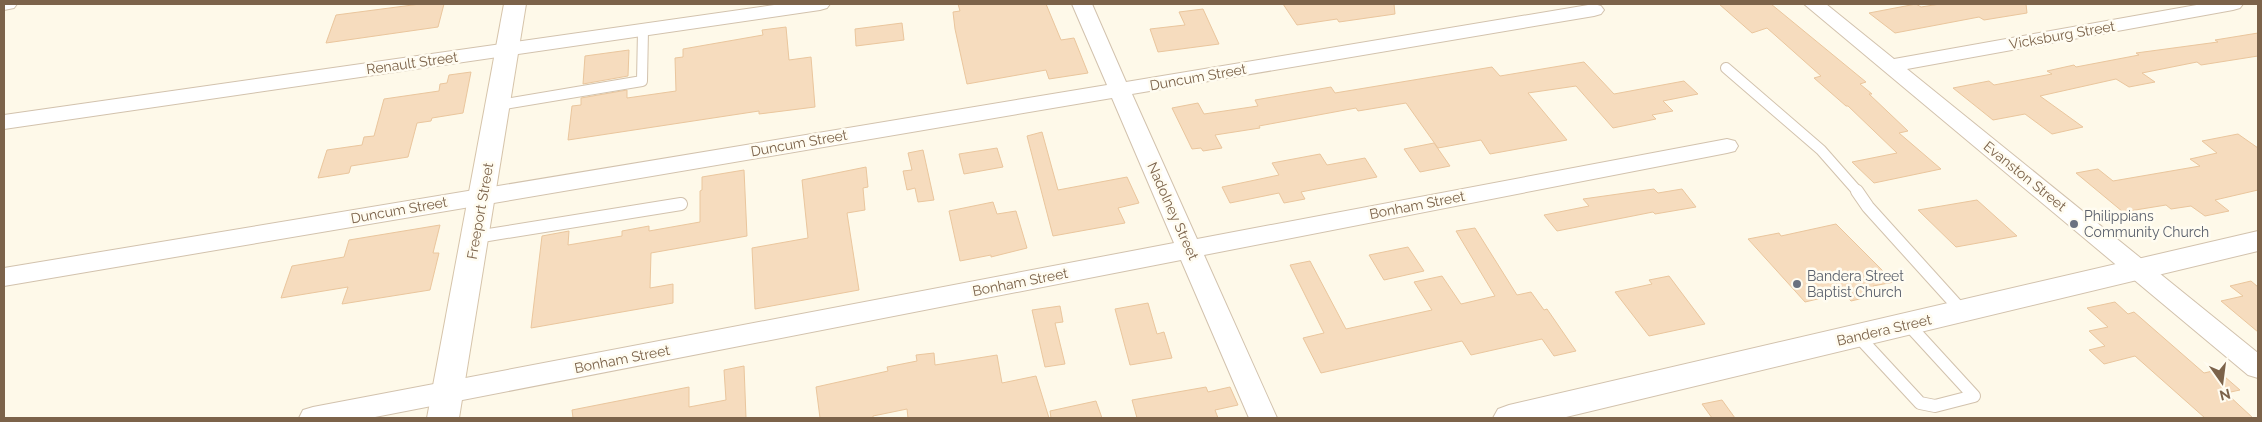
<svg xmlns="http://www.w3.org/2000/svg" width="2262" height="422" viewBox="0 0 2262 422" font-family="Raleway,sans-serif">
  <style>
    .building { fill: #f6dcbe; stroke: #eac69d }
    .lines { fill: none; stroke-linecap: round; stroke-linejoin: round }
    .service-far1-casing { stroke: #d2c2ad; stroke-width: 12 }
    .service-casing { stroke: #d2c2ad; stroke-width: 14 }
    .minor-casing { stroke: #d2c2ad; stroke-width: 2 }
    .tertiary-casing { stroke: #d2c2ad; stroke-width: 2 }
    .secondary-casing { stroke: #d6c4aa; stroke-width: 2 }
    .service-far1 { stroke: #fff; stroke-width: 10 }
    .service { stroke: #fff; stroke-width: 12 }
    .minor { fill: #fff; fill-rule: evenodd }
    .tertiary { fill: #fff; fill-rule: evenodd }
    .secondary { fill: #fff; fill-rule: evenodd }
    .worship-dot { fill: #6b7280; stroke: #fffcf1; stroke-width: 2 }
    .labels { text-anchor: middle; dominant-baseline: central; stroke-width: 5; stroke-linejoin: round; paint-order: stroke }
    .street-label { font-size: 14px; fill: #7c634a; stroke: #fffcf1 }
    .worship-label { font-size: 14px; fill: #5b616d; stroke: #fffcf1; text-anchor: start }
  </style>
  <rect width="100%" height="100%" fill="#fef9e9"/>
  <!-- building -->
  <g class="building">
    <path d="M420,4H444L438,27L326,43L336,15Z"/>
    <path d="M958,4H1046L1061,40L1074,38L1088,73L1049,79L1046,70L967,84L955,29L953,12L960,11Z"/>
    <path d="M1283,4H1394L1395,14L1339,22L1337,19L1297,25Z"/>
    <path d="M1719,4H1771L1866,82L1860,84L1872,94H1869L1908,131L1899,133L1941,169L1874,183L1852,162L1897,153L1848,106H1846L1814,78L1821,76L1767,28L1752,33Z"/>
    <path d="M1916,4L1921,7L1940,4H2026L2027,13L1984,20L1979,17L1895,33L1869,13Z"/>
    <path d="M1203,9L1219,44L1158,52L1150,29L1185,25L1179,12Z"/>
    <path d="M902,23L904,40L856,46L855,29Z"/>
    <path d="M786,27L789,60L811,57L815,107L759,114V111L568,140L572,106L581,105V98L627,90V98L676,91L675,58L683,57V49L763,35L762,30Z"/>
    <path d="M2258,33V56L2201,65L2197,62L2142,73L2155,82L2129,87L2116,79L2040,96L2083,127L2052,134L2025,114L1993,120L1953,88L1989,81L1994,85L2052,74L2047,71L2074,65L2076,67L2139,55L2136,53L2218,42L2215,40Z"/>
    <path d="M629,50L628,76L583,84L585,56Z"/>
    <path d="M1584,62L1614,94L1684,81L1698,94L1663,101L1673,111L1652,115L1656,119L1613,128L1576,86L1528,93L1567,140L1490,154L1481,140L1438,148L1406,103L1358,111L1356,108L1259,126L1260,128L1215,135L1222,148L1203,151L1201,148L1192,149L1172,108L1198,103L1204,114L1258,106L1255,100L1331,87L1335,93L1492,67L1500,76Z"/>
    <path d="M471,72L463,113L432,118L431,121L417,123L408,157L351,166L349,173L318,178L327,150L362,145L364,137L374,136L384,99L439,91L440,84L447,83L449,75Z"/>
    <path d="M1042,132L1058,190L1127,177L1139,203L1118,208L1125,223L1053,236L1027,136Z"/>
    <path d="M2238,134L2258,148V190L2215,200L2229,211L2205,216L2191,206L2171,209L2166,205L2123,212L2076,173L2098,169L2113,181L2200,166L2190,159L2217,153L2202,141Z"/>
    <path d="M1434,143L1450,166L1420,172L1404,149Z"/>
    <path d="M997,148L1003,167L964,174L959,154Z"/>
    <path d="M923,150L934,200L918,202L915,188L907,190L903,171L912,170L908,153Z"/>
    <path d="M1320,154L1327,165L1365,158L1377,177L1301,192L1305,199L1284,203L1279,193L1230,203L1222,187L1279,175L1272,163Z"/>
    <path d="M866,167L868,187L863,188L865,210L847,213L859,290L755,309L752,248L808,238L802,180Z"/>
    <path d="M744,170L747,236L651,253L650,288L673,284V303L531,328L542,236L569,231L568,245L622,236V231L649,226V231L700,222V191L702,190V177Z"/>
    <path d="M1654,189L1658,193L1682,189L1696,207L1655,214L1653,212L1557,231L1544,215L1589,206L1583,199Z"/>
    <path d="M1977,200L2017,236L1956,247L1918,210Z"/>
    <path d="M993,202L997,214L1016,211L1027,248L991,257V255L960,261L949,211Z"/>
    <path d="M1836,224L1894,282L1873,286L1881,294L1851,301L1843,293L1805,302L1748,239L1779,233L1781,236Z"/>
    <path d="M440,225L433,253H439L430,290L342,304L348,287L281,298L292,266L344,257L349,240Z"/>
    <path d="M1475,228L1517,295L1531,292L1544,310L1547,309L1576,351L1554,356L1542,339L1471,355L1462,341L1321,373L1303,338L1324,333L1290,265L1310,261L1346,329L1432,310L1414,282L1442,276L1461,304L1495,296L1456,231Z"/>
    <path d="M1408,247L1424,271L1384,280L1369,255Z"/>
    <path d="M1669,276L1705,324L1649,336L1615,292L1652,284L1649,280Z"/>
    <path d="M2251,281L2258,287V332L2221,301L2243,296L2230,286Z"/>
    <path d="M2115,302L2128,314L2134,312L2204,373L2217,370L2240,390L2226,393L2253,418H2205L2135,356L2104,364L2089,350L2105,346L2089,331L2108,327L2087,308Z"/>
    <path d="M1148,303L1157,334L1164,332L1172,358L1130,365L1115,309Z"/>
    <path d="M1060,306L1063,322L1055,323L1065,364L1045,367L1032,310Z"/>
    <path d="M934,353L935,365L997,355L1002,383L1036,376L1049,418H908L907,409L873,416V418H820L816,387L888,371L887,367L917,361L916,355Z"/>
    <path d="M744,366L746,418H573L572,410L689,387V407L726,400L724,370Z"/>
    <path d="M1206,387L1208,392L1230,387L1238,405L1215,410L1218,418H1137L1132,400Z"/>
    <path d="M1722,400L1735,418H1712L1702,404Z"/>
    <path d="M1096,401L1102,418H1051L1050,411Z"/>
  </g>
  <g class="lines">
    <defs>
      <g id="service-far1">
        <path d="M1726,68L1821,150L1858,192"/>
        <path d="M499,105L642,81L643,30"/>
      </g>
      <g id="service">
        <path d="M1857,191L1868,207L1962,311"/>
        <path d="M476,237L681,204"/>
        <path d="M1858,336L1920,403L1935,406L1974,396L1908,324"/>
      </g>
      <g id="minor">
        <path d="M4,4H17L14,8L4,10Z"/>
        <path d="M781,4H830L827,8L820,10L4,129V115Z"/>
        <path d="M1072,4H1092L1126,82L1594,4L1601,6L1604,10L1601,14L1594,16L1132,94L1197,239L1727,139L1735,141L1738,146L1735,151L1727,153L1204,255L1277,418H1249L1181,260L370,418H299L303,410L313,407L1174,243L1112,98L4,286V268L1107,85Z"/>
        <path d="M1804,4H1826L1894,59L2202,4H2243L2240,8L2233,10L1907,69L2258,353V378L2248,375Z"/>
      </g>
      <path id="tertiary" d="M2258,231V251L1562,418H1493L1498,409L1509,405Z"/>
      <path id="secondary" d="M504,4H526L459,418H427Z"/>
    </defs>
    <!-- service-far1 casing -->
    <use href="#service-far1" class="service-far1-casing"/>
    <!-- service casing -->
    <use href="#service" class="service-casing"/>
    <!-- minor casing -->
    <use href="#minor" class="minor-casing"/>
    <!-- tertiary casing -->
    <use href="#tertiary" class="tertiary-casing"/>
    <!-- secondary casing -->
    <use href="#secondary" class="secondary-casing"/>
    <!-- service-far1 -->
    <use href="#service-far1" class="service-far1"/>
    <!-- service -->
    <use href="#service" class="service"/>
    <!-- minor -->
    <use href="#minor" class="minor"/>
    <!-- tertiary -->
    <use href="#tertiary" class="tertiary"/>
    <!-- secondary -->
    <use href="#secondary" class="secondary"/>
  </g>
  <!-- markers -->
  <g class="worship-dot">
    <circle cx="2074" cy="224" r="5"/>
    <circle cx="1797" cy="284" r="5"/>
  </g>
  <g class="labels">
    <!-- street labels -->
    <g class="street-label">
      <text transform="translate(2062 35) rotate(-10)">Vicksburg Street</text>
      <text transform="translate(412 63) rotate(-8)">Renault Street</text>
      <text transform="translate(1198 77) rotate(-10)">Duncum Street</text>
      <text transform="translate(799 143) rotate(-10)">Duncum Street</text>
      <text transform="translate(2025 176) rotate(39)">Evanston Street</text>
      <text transform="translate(1417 205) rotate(-11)">Bonham Street</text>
      <text transform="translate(399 210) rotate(-10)">Duncum Street</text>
      <text transform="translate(480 211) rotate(-80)">Freeport Street</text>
      <text transform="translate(1173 211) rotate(66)">Nadolney Street</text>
      <text transform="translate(1020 282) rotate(-11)">Bonham Street</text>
      <text transform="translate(1884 330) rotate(-13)">Bandera Street</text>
      <text transform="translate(622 359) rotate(-11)">Bonham Street</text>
    </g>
    <!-- worship labels -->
    <g class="worship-label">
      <text x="2084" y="216">Philippians<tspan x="2084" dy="16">Community Church</tspan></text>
      <text x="1807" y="276">Bandera Street<tspan x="1807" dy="16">Baptist Church</tspan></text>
    </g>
  </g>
  <!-- border -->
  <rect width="2262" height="422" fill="none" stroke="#7c634a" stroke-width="10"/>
  <!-- north arrow -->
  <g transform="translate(2222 382) rotate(166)" stroke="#fffcf1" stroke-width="4" paint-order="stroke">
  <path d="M0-4L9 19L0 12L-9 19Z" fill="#7c634a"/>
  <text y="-8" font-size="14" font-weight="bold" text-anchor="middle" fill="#7c634a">N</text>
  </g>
</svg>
